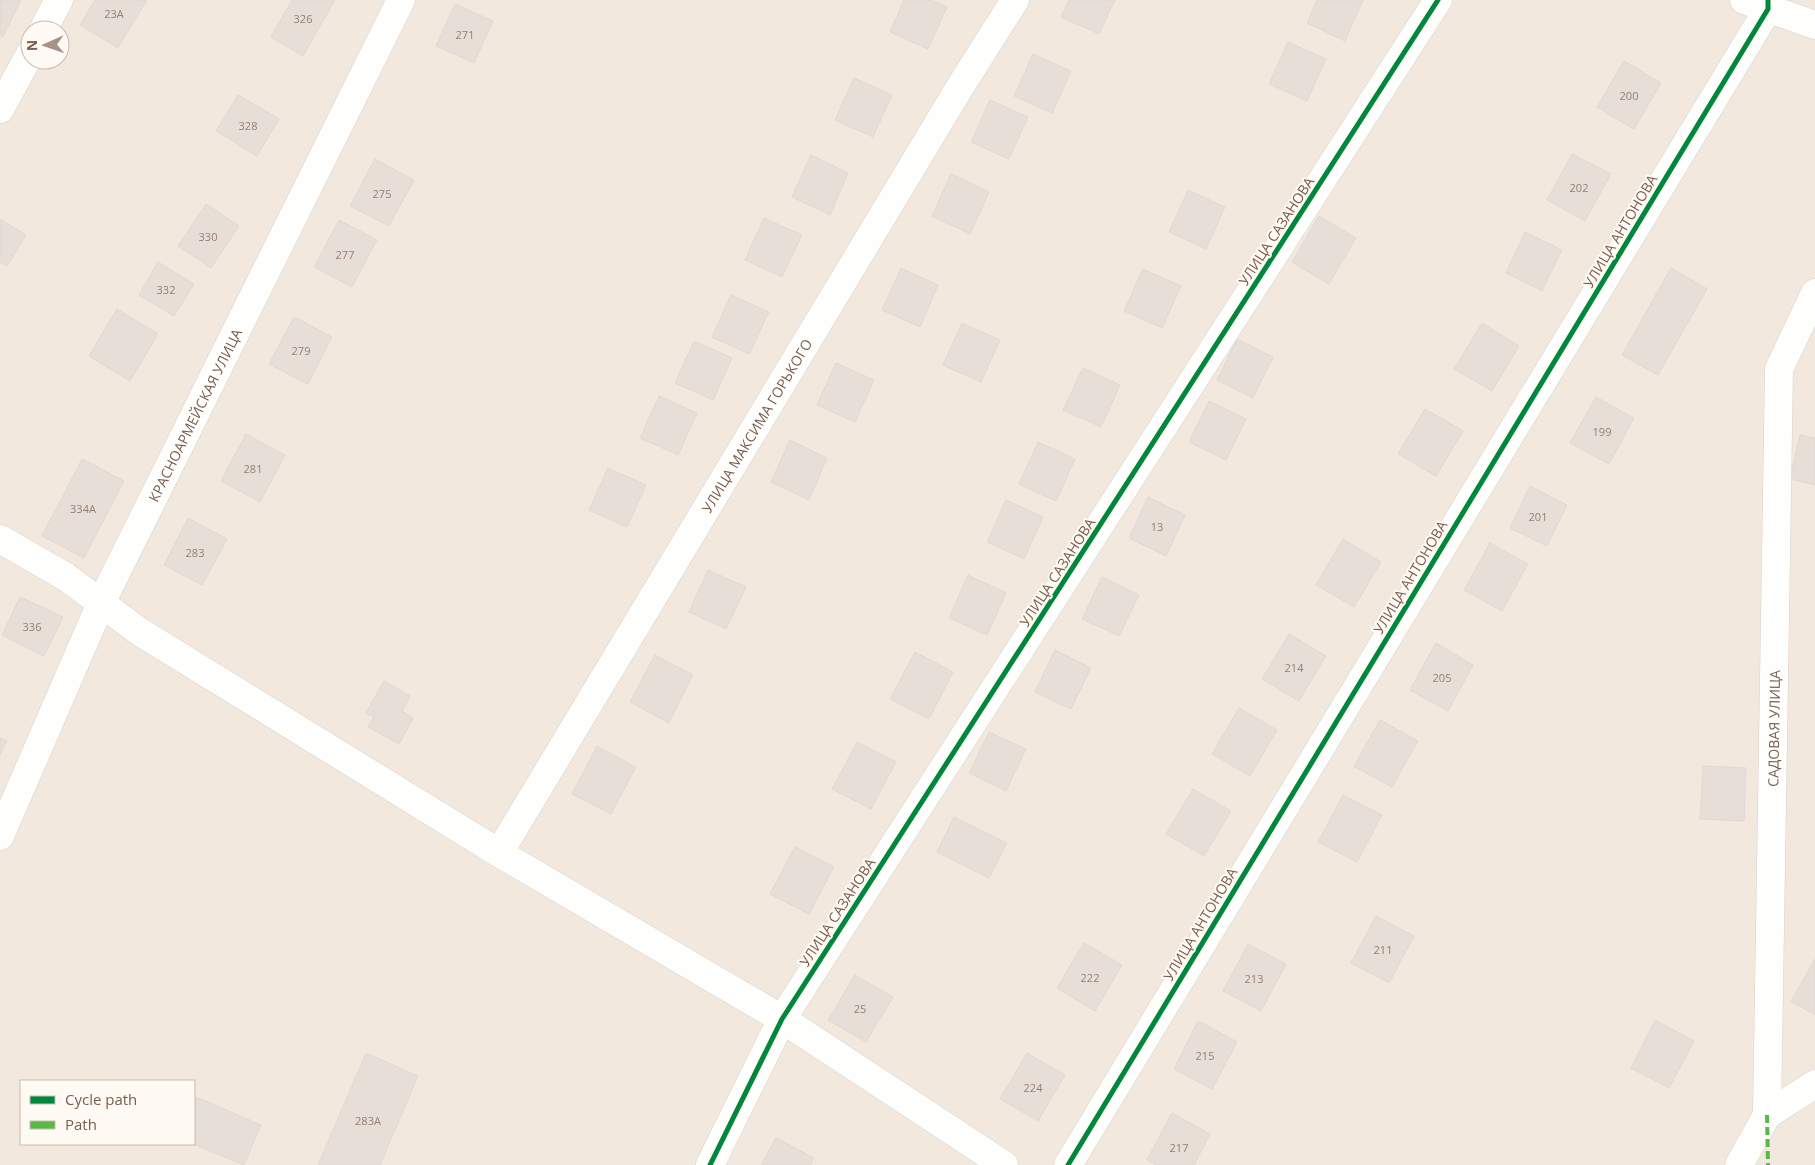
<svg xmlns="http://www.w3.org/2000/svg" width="1815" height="1165" viewBox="0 0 1815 1165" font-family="'Open Sans',sans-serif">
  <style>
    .residential { fill: #f2e8de; fill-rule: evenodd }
    .building { fill: #e6ded7; stroke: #e2d8d2 }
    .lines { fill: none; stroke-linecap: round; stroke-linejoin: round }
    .minor-casing { stroke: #d7d1cb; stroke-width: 29 }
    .minor { stroke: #fefefd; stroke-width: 28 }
    .quiet { stroke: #58b947; stroke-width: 4; stroke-dasharray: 8 4; stroke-linecap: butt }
    .cycleway-casing { stroke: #fffaf3; stroke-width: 8 }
    .cycleway { stroke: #00873e; stroke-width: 5 }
    .labels { text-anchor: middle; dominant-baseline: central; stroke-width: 4; stroke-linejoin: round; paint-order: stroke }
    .number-label { font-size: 11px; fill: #977e72 }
    .street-label { font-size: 14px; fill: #7a5c4d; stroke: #fffaf3 }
  </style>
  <rect width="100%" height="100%" fill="#f9f5f0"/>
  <!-- residential -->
  <path class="residential" d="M0,0H1815V1165H0ZM30,30H60V60H30ZM21,1081H194V1144H21Z"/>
  <!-- building -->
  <g class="building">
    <path d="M0,0H21L3,37L0,35Z"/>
    <path d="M95,0H147L118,48L80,25Z"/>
    <path d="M292,0H335L303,56L271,37Z"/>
    <path d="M904,0H931L947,7L928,49L890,32Z"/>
    <path d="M1069,0H1115L1099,34L1061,17Z"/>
    <path d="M1317,0H1363L1345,41L1307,23Z"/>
    <path d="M455,4L493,21L474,63L436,46Z"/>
    <path d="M1288,42L1326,59L1307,101L1269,84Z"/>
    <path d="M1033,54L1071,71L1052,113L1014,96Z"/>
    <path d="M1624,61L1661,83L1634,129L1597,107Z"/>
    <path d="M854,78L892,95L873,137L835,120Z"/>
    <path d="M238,95L279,119L257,156L216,131Z"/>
    <path d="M990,100L1028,117L1009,159L971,142Z"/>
    <path d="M1572,154L1611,174L1585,221L1547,200Z"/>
    <path d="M811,155L848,173L830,215L792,197Z"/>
    <path d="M375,159L414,180L389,226L350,206Z"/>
    <path d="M951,174L989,192L970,234L932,216Z"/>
    <path d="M1188,190L1225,207L1206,249L1169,232Z"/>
    <path d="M206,204L239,226L211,268L178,246Z"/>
    <path d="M1319,216L1356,238L1329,284L1292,262Z"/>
    <path d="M764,218L802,235L782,277L745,260Z"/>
    <path d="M0,219L26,235L7,266L0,262Z"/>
    <path d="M339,220L377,240L352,287L314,267Z"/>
    <path d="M1525,232L1562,250L1542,291L1506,273Z"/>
    <path d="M158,262L194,284L174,316L139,295Z"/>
    <path d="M901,268L938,285L920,327L882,310Z"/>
    <path d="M1671,268L1707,289L1658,375L1622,355Z"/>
    <path d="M1143,269L1181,286L1162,328L1124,311Z"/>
    <path d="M731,295L769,312L749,354L712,337Z"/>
    <path d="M117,309L158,334L130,381L89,356Z"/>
    <path d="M294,317L332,337L308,384L269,364Z"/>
    <path d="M962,323L1000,340L981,382L943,365Z"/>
    <path d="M1482,323L1519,346L1492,391L1454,369Z"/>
    <path d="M1237,339L1273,357L1253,398L1217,380Z"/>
    <path d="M694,341L732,358L713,400L675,383Z"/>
    <path d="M836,363L874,380L855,422L817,405Z"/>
    <path d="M1083,368L1120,385L1101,427L1063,410Z"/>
    <path d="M659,396L697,413L678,455L640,438Z"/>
    <path d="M1596,397L1634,418L1609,464L1570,443Z"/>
    <path d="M1209,401L1246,419L1226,460L1189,442Z"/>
    <path d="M1425,409L1463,431L1436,476L1398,454Z"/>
    <path d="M246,434L285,455L260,502L221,481Z"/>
    <path d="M1800,435L1815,438V485L1790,479Z"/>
    <path d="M790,440L827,458L809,500L771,482Z"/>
    <path d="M1038,442L1075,459L1056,501L1019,484Z"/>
    <path d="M82,459L124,481L84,558L42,536Z"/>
    <path d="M608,468L646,485L627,527L589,510Z"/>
    <path d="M1530,486L1567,505L1547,546L1510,528Z"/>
    <path d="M1148,497L1185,515L1166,556L1129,538Z"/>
    <path d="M1006,500L1043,517L1024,559L987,542Z"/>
    <path d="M188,518L227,539L202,585L164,565Z"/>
    <path d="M1343,539L1381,562L1354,607L1316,585Z"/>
    <path d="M1490,543L1528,564L1502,611L1464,590Z"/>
    <path d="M708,570L746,587L726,629L689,612Z"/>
    <path d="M968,575L1006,593L987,635L949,618Z"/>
    <path d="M1102,577L1139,595L1119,636L1082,619Z"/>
    <path d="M20,597L63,617L44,656L2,635Z"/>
    <path d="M1289,634L1326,656L1299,701L1262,679Z"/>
    <path d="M1436,643L1473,665L1448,711L1410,690Z"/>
    <path d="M1055,650L1091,668L1071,709L1035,692Z"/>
    <path d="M915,652L953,672L929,719L890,699Z"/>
    <path d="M655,655L693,675L669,723L630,702Z"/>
    <path d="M384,681L410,696L402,711L413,718L399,744L368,727L374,717L366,713Z"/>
    <path d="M1239,708L1277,730L1250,776L1212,754Z"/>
    <path d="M1380,720L1418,741L1392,787L1354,766Z"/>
    <path d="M989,732L1026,749L1006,791L969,773Z"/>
    <path d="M0,738L7,741L0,755Z"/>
    <path d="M857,742L896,762L871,809L832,789Z"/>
    <path d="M597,746L636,767L611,814L572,794Z"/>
    <path d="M1703,766L1746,768L1744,821L1700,819Z"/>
    <path d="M1193,789L1231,811L1204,856L1166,834Z"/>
    <path d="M1343,795L1382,815L1357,862L1318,842Z"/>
    <path d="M954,817L1007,843L989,878L937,852Z"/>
    <path d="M795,847L834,867L809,914L770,894Z"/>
    <path d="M1376,916L1414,936L1389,983L1351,963Z"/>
    <path d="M1084,943L1122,965L1095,1011L1057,988Z"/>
    <path d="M1248,944L1286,964L1261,1011L1223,991Z"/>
    <path d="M1815,959V1015L1791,1001Z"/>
    <path d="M855,975L893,997L866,1042L828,1020Z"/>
    <path d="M1655,1020L1694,1041L1669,1088L1631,1068Z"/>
    <path d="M1198,1021L1237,1042L1212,1089L1174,1069Z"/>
    <path d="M366,1053L418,1076L380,1165H318Z"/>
    <path d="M1027,1053L1065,1075L1038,1121L1000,1099Z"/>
    <path d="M194,1096L261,1125L244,1165L193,1144Z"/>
    <path d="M1172,1113L1210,1134L1194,1165H1156L1147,1160Z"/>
    <path d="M776,1138L814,1158L810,1165H761Z"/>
  </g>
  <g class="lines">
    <defs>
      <g id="minor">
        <path d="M1744,0L1815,25"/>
        <path d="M43,30L59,0"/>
        <path d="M0,109L30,54"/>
        <path d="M0,539L66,577L140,632L499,853L782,1019L1004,1165"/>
        <path id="s1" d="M0,836L101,603L401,0"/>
        <path id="s2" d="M499,853L960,87L1015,0"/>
        <path d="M1767,1115L1815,1084"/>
        <path d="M710,1165L782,1019L1438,0"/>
        <path d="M1068,1165L1768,9V0"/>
        <path id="s3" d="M1739,1165L1767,1115L1779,369L1815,293"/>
      </g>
    </defs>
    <!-- minor casing -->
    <use href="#minor" class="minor-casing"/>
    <!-- minor -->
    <use href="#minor" class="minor"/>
    <!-- quiet -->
    <path class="quiet" d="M1767,1115L1768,1165"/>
    <defs>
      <g id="cycleway">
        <path d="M710,1165L782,1019L1438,0"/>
        <path d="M1068,1165L1768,9V0"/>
      </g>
    </defs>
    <!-- cycleway casing -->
    <use href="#cycleway" class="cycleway-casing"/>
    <!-- cycleway -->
    <use href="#cycleway" class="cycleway"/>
  </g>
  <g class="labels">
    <!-- number labels -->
    <g class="number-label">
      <text x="114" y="13">23А</text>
      <text x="303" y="18">326</text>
      <text x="465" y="34">271</text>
      <text x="1629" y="95">200</text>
      <text x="248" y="125">328</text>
      <text x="1579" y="187">202</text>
      <text x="382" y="193">275</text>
      <text x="208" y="236">330</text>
      <text x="345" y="254">277</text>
      <text x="166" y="289">332</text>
      <text x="301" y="350">279</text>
      <text x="1602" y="431">199</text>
      <text x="253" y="468">281</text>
      <text x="83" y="508">334А</text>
      <text x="1538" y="516">201</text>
      <text x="1157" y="526">13</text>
      <text x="195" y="552">283</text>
      <text x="32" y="626">336</text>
      <text x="1294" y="667">214</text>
      <text x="1442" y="677">205</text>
      <text x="1383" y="949">211</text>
      <text x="1090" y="977">222</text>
      <text x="1254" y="978">213</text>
      <text x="860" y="1008">25</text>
      <text x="1205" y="1055">215</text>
      <text x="1033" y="1087">224</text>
      <text x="368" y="1120">283А</text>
      <text x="1179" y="1147">217</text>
    </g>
    <!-- street labels -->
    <g class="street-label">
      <text transform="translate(1276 231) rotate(-57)">УЛИЦА САЗАНОВА</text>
      <text transform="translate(1620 231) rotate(-59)">УЛИЦА АНТОНОВА</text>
      <text stroke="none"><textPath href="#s1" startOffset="464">КРАСНОАРМЕЙСКАЯ УЛИЦА</textPath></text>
      <text stroke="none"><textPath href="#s2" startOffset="499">УЛИЦА МАКСИМА ГОРЬКОГО</textPath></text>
      <text transform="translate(1057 572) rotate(-57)">УЛИЦА САЗАНОВА</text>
      <text transform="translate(1410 577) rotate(-59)">УЛИЦА АНТОНОВА</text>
      <text stroke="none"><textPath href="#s3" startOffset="444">САДОВАЯ УЛИЦА</textPath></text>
      <text transform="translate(837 912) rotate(-57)">УЛИЦА САЗАНОВА</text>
      <text transform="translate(1200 924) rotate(-59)">УЛИЦА АНТОНОВА</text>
    </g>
  </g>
  <!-- legend -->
  <rect x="20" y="1080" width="175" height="65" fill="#fffaf3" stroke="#cabbb1"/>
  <rect x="30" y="1096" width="25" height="8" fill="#00873e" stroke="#cabbb1"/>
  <text x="65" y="1105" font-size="15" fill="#7a5c4d">Cycle path</text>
  <rect x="30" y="1121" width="25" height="8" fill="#58b947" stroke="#cabbb1"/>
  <text x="65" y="1130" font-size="15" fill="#7a5c4d">Path</text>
  <!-- north arrow -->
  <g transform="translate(45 45) rotate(268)"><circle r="24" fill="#fffaf3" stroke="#cabbb1"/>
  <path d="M0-4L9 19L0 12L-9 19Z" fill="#a69286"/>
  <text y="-8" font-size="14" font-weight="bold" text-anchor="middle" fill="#7a5c4d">N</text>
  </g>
</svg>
